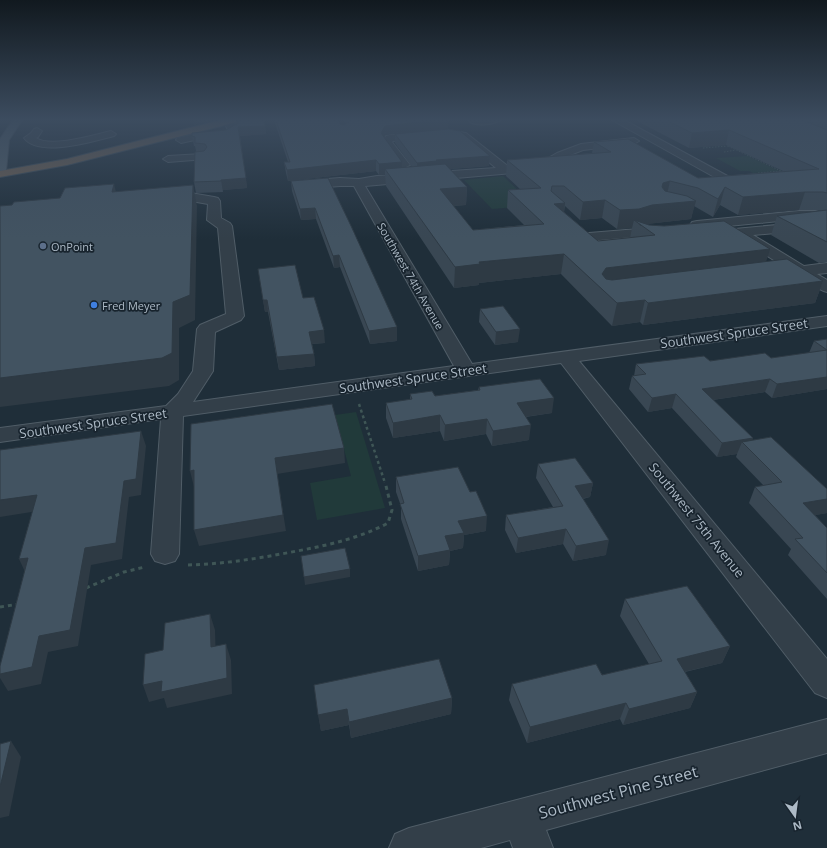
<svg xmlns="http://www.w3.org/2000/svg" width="827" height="848" viewBox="0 0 827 848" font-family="'Open Sans',sans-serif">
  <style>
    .green { fill: #213a3a }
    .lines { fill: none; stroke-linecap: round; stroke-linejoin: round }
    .minor-casing { stroke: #505d67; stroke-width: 2 }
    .major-casing { stroke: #3f4b56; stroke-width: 2 }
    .highway-casing { stroke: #3d4a54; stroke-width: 2 }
    .path-far2 { stroke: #3f5656; stroke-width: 1; stroke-dasharray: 1.5 1.5; stroke-linecap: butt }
    .path-far1 { stroke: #3f5656; stroke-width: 2.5; stroke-dasharray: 3 3; stroke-linecap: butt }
    .path { stroke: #3f5656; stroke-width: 3; stroke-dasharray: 4 4; stroke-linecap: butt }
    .minor { fill: #333f49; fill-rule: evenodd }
    .major { fill: #505f6a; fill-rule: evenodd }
    .highway { fill: #705f4f; fill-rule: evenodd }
    .wall { fill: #394753; fill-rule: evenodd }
    .shaded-wall { fill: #2e3a44 }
    .building { fill: #425361; stroke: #2e3a44 }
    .service-dot { fill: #5c6f8a; stroke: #18242e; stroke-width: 1.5 }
    .shop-dot { fill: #3f7fe0; stroke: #18242e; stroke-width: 1.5 }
    .labels { text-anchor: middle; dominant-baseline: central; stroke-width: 3.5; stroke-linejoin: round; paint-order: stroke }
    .far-poi-label { font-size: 11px; fill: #adbac6; stroke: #18242e; text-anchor: start }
    .far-street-label { font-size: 11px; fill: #adbac6; stroke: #18242e }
    .street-label { font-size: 13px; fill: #adbac6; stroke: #18242e }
    .near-street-label { font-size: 16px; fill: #adbac6; stroke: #18242e }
  </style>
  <rect width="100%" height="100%" fill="#1f2e39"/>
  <!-- green -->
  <g class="green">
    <path d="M748,156L779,171L753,173L749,171H740L716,158Z"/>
    <path d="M503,176L519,191L553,204L492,209L464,180Z"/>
    <path d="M356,412L385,508L317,520L310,483L351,476L335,415Z"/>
  </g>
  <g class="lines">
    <defs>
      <g id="minor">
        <path d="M225,120H233L238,131L227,138L199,139L181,143L176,140L177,138L199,133L225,132L228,130L224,122Z"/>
        <path d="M468,120H500C494,125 473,127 468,120Z"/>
        <path d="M612,120H624L733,179L735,181L733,183H725Z"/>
        <path d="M37,128L42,131L38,137L36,138C51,148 94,135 111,131L116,134L114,136C94,141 39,158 24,138L31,133L34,129Z"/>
        <path d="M448,130L466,133L509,167L524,166L543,161L557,153L581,144L634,138L639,141L634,144L583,150L565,157L551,165L524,172L365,186L472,364L827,316V326L579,361L827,659V698L815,693L561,363L183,416L179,554L175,561L165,564L155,561L151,554L161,419L0,442V428L166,406L178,394L193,371L197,329L200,325L226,314L218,228L207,220L208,204L163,196L161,193L163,190L167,189L214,197L218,198L220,201L221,218L230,223L232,226L244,316L241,320L215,332L213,371L193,402L454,366L354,186H340L301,189L297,188L295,185L297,182L301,181L340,178L359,179L377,176L496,168L460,138L448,136L393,141L392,142L410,165L404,168L400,167L382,142L386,136L390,135Z"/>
        <path d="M202,154L206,155L207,157L206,159L168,162L163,159L168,156Z"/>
        <path d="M799,211H816L827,214V227L820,229L753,235L804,266L827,263V273L817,274L827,280V292C816,289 809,281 799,277C792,274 780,280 771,277L769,274L771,271L786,268L738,237L713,239L708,238L706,235L708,232L713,231L819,221L814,219H799L697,229L692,228L690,225L692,222L697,221Z"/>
        <path d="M638,229L643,230L645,233L643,236L589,241L584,240L582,237L584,234L589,233Z"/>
        <path d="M827,719V753L546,830L553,848H513L510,840L481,848H389L395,834L409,828Z"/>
      </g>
      <path id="major" d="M13,120H22L9,140L6,171L4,173L0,174V139Z"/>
      <path id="highway" d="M221,120H238L237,122L67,165L0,177V171L67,159Z"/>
    </defs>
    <!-- minor casing -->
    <use href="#minor" class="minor-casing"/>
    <!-- major casing -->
    <use href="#major" class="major-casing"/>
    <!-- highway casing -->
    <use href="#highway" class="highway-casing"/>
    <!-- path-far2 -->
    <g class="path-far2">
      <path d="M728,146L785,173"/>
      <path d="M703,148L728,146"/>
      <path d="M724,152L736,150"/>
      <path d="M758,173L781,171"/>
    </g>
    <!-- path-far1 -->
    <path class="path-far1" d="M359,404L385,483"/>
    <!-- path -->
    <g class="path">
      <path d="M188,565C225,564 261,558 297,551C329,545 360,538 388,523L392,510L385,482"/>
      <path d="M86,588L124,572L145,567"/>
      <path d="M0,607L19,604"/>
    </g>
    <!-- minor -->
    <use href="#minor" class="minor"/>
    <!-- major -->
    <use href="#major" class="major"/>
    <!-- highway -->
    <use href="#highway" class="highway"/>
  </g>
  <!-- wall -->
  <g class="wall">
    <path d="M236,120H264L266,134L240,136L247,188L223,190V192L196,193L194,182L196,151L195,146H194L192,136L226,130L236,124Z"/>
    <path d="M274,120H338L340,124L344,125L346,124L344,120H449L385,135L384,137L402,162V167H412L395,143V134L490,156L489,166L450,169L467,187L466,205L453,206L473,230L524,225L507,208L508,190L520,189L506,176L507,160L592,153L594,142L698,178L783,171L726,145L689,148L635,120H827V262L819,263L771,235L777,216L821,211L816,210H799L738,215L720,205L713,217L694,206L691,219L646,224L766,262L823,281L815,303L643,325L640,322L612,326L561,274L479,283V285L454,288L386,186L385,175H379L376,171L288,181L286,173L284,162H288ZM565,206L580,220L602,218L617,229L632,228L630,238L598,241L564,212Z"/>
    <path d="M328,178L397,341L370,344L340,267L334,268L316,219L301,220L292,191L291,181Z"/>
    <path d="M258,269L303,298L325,343L312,344L314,354L315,366L279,370L268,312H265Z"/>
    <path d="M480,309L518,342L495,345L479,322Z"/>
    <path d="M827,339V389L772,398L765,392L713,400L753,438L752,440L827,513L815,515L827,528V599L788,555L791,549L749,503L755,487L764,486L736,457L737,454L717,457L672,408L648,412L629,389L632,376H634L636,364L771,358L809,353L814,341Z"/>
    <path d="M479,387L552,413L526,417L529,440L492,446L486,434L444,441L440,431L393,438L386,418V403L410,400V394L435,396L478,390Z"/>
    <path d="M538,464L593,483L590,497L583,499L606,555L573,561L563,544L516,553L505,530L506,515L553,507L536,478Z"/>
    <path d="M396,477L486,531L464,535L463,548L450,551L449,565L418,571L401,519V506L396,492Z"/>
    <path d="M625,599L730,646L722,663L685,672L697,692L690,708L623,725L620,719L527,743L509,700L512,684L602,675L649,664L620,616Z"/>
    <path d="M314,685L452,698L451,714L351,738L349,725L321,731Z"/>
  </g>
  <!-- shaded-wall -->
  <g class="shaded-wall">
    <path d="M193,120H213L194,125Z"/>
    <path d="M436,120H449L448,129L385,135L381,143V133L385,126Z"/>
    <path d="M265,126L266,134L240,136L238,127Z"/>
    <path d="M729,130L726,145L689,148L692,133Z"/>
    <path d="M490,156L489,166L436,170L417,172V163L436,160Z"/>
    <path d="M376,160V171L288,181L287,170Z"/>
    <path d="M402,162V173L385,169V175H379V164Z"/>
    <path d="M246,178L247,188L223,190V192L221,180Z"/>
    <path d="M670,181L666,199L660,201L663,183Z"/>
    <path d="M114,184L119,204L112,192Z"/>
    <path d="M193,185L197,206L195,320L179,328V380L169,386L0,407V378L173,302Z"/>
    <path d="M467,187L466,205L439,207L440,189Z"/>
    <path d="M725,187L720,205L713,217L718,199Z"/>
    <path d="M805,192L799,210L738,215L743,197Z"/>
    <path d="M605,200L602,218L580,220L583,202Z"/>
    <path d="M696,201L691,219L648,224L641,226L634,220L632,228L617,229L620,210L652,205Z"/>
    <path d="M565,203L563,222L554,204Z"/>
    <path d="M315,208L316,219L301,220L300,209Z"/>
    <path d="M770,249L764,269L602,289V274L606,268Z"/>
    <path d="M564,254L561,274L479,283V285L454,288L455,267L479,262Z"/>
    <path d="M339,255L340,267L334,268L333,256Z"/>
    <path d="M823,281L815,303L643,325L648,303Z"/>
    <path d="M263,300H267L268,312H265Z"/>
    <path d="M645,300L640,322L612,326L617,303Z"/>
    <path d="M397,327V341L370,344L369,331Z"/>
    <path d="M520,329L518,342L495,345L496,332Z"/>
    <path d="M324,330L325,343L310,344L309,332Z"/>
    <path d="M314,354L315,366L279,370L277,357Z"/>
    <path d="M827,377V389L772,398L777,384Z"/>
    <path d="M770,379L765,392L698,402L702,389Z"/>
    <path d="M676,394L672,408L648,412L652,398Z"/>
    <path d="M554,398L552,413L516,418L517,403Z"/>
    <path d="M440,415V431L393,438V423Z"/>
    <path d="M487,419L486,434L444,441L445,425Z"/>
    <path d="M531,425L529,440L492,446L493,431Z"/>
    <path d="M141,431L146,446L141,495L129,497L122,559L91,565L78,646L48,652L41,684L8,691L0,678V674L39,636L85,548L124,481Z"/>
    <path d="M753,438L749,449L742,442L737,454L717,457L722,443Z"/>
    <path d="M344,448L345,463L277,474L286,531L199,546L194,530L275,458Z"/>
    <path d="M194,470V487L190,471Z"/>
    <path d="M593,483L590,497L572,500L575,486Z"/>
    <path d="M37,495L44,510L0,517V500Z"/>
    <path d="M827,499V513L795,519L803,503Z"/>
    <path d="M487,516L486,531L464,535L463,548L450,551L449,565L418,571V556L458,521Z"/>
    <path d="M566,529L563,544L516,553L518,538Z"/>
    <path d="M609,540L606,555L573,561L576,546Z"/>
    <path d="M28,558L27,576L19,559Z"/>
    <path d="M350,569V577L305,585L304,577Z"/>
    <path d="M210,614L215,630L216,664L211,647Z"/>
    <path d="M226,644L231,660L232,694L167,708L164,698L149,702L143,685Z"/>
    <path d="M730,646L722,663L670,675L677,659Z"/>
    <path d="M697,692L690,708L623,725L629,709Z"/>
    <path d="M452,698L451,714L351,738L349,722Z"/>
    <path d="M626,703L620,719L527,743L530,727Z"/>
    <path d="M347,709L349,725L321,731L318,715Z"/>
    <path d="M11,741L21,757L9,816L0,818V787Z"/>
  </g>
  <!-- building -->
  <g class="building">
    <path d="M237,120H264L265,126L238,127L246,178L221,180V181L194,182L195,152L204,151L207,147L205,144L195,143V137L192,136V133L226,130L238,123Z"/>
    <path d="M276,120H338L340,124L344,125L350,121V120H436L385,126L381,133L402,162L379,164L376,160L287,170L284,162H290Z"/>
    <path d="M666,120H803L827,130V193L823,192H805L743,197L725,187L718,199L698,188L670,181L663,183L662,187L665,191L687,196L696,201L652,205L639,209L620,210L605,200L583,202L564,186H552L551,191L565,203L554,204L598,241L655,235L634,220L649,225L664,226L724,221L770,249L606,268L602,274L606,279L612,280L787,259L823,281L648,303L645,300L617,303L564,254L479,262L480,264L455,267L385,169L445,164L467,187L440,189L473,230L544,224L508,190L541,188L507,160L611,152L594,142L628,139L698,178L819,169L729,130L692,133Z"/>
    <path d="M448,129L460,131L490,156L436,160L437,161L417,163L395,134Z"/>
    <path d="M328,178L352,228L397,327L369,331L339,255L333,256L315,208L300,209L291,181Z"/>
    <path d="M114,184L112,192L193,185L190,295L173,302L172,353L162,358L0,378V206L12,205L14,202L60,198L65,188Z"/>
    <path d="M827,210V242L777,216Z"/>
    <path d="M295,265L303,298L314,297L324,330L309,332L314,354L277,357L267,300H263L258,269Z"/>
    <path d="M503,306L520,329L496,332L480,309Z"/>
    <path d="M827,339V377L777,384L770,379L702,389L753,438L722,443L676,394L652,398L632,376L646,374L636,364L704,356L710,361L765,353L771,358L827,350L814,341Z"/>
    <path d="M540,379L554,398L517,403L531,425L493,431L487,419L445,425L440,415L393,423L386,403L412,399L410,394L432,391L435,396L480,390L479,387Z"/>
    <path d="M332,404L344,448L275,458L283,515L194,530V470L190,471L191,424Z"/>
    <path d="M141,431L136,479L124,481L116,543L85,548L70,630L39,636L32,667L0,674V666L28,558L19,559L37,495L0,500V450Z"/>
    <path d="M771,437L827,489V499L803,503L827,528V573L795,539L803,538L755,487L782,482L742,442Z"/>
    <path d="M575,458L593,483L575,486L609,540L576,546L566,529L518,538L506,515L563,506L538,464Z"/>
    <path d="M458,467L470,492L476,491L487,516L458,521L464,533L445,536L450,550L418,556L400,504L404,503L396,477Z"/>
    <path d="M345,548L350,569L304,577L301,556Z"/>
    <path d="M687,586L730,646L677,659L697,692L629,709L626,703L530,727L512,684L596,664L602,675L662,661L625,599Z"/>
    <path d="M210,614L211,647L226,644L227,678L161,692L162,681L143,685L145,654L163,650L165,623Z"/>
    <path d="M439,659L452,698L349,722L347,709L318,715L314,685Z"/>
    <path d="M11,741L0,787V744Z"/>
  </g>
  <!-- sky -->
  <linearGradient id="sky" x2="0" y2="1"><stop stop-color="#11191f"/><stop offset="0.5" stop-color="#3c4c5f"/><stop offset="1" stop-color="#3c4c5f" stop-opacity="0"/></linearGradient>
  <rect width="827" height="239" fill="url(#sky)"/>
  <!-- markers -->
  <circle class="service-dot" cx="43" cy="246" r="4"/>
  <circle class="shop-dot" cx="94" cy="305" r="4"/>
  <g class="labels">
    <!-- far-poi labels -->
    <g class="far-poi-label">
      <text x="51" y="246">OnPoint</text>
      <text x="102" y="305">Fred Meyer</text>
    </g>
    <!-- far-street labels -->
    <g class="far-street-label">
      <text transform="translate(411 276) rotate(60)">Southwest 74th Avenue</text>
    </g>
    <!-- street labels -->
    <g class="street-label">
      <text transform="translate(734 333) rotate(-8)">Southwest Spruce Street</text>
      <text transform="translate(413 378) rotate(-8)">Southwest Spruce Street</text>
      <text transform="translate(93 423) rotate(-8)">Southwest Spruce Street</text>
      <text transform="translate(697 520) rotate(51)">Southwest 75th Avenue</text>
    </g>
    <!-- near-street labels -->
    <g class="near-street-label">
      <text transform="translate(618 792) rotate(-15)">Southwest Pine Street</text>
    </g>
  </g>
  <!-- north arrow -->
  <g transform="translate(795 816) rotate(166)" stroke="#18242e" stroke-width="3" paint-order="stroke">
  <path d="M0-3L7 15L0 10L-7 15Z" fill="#adbac6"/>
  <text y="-6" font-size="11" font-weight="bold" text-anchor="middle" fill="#adbac6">N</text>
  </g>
</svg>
